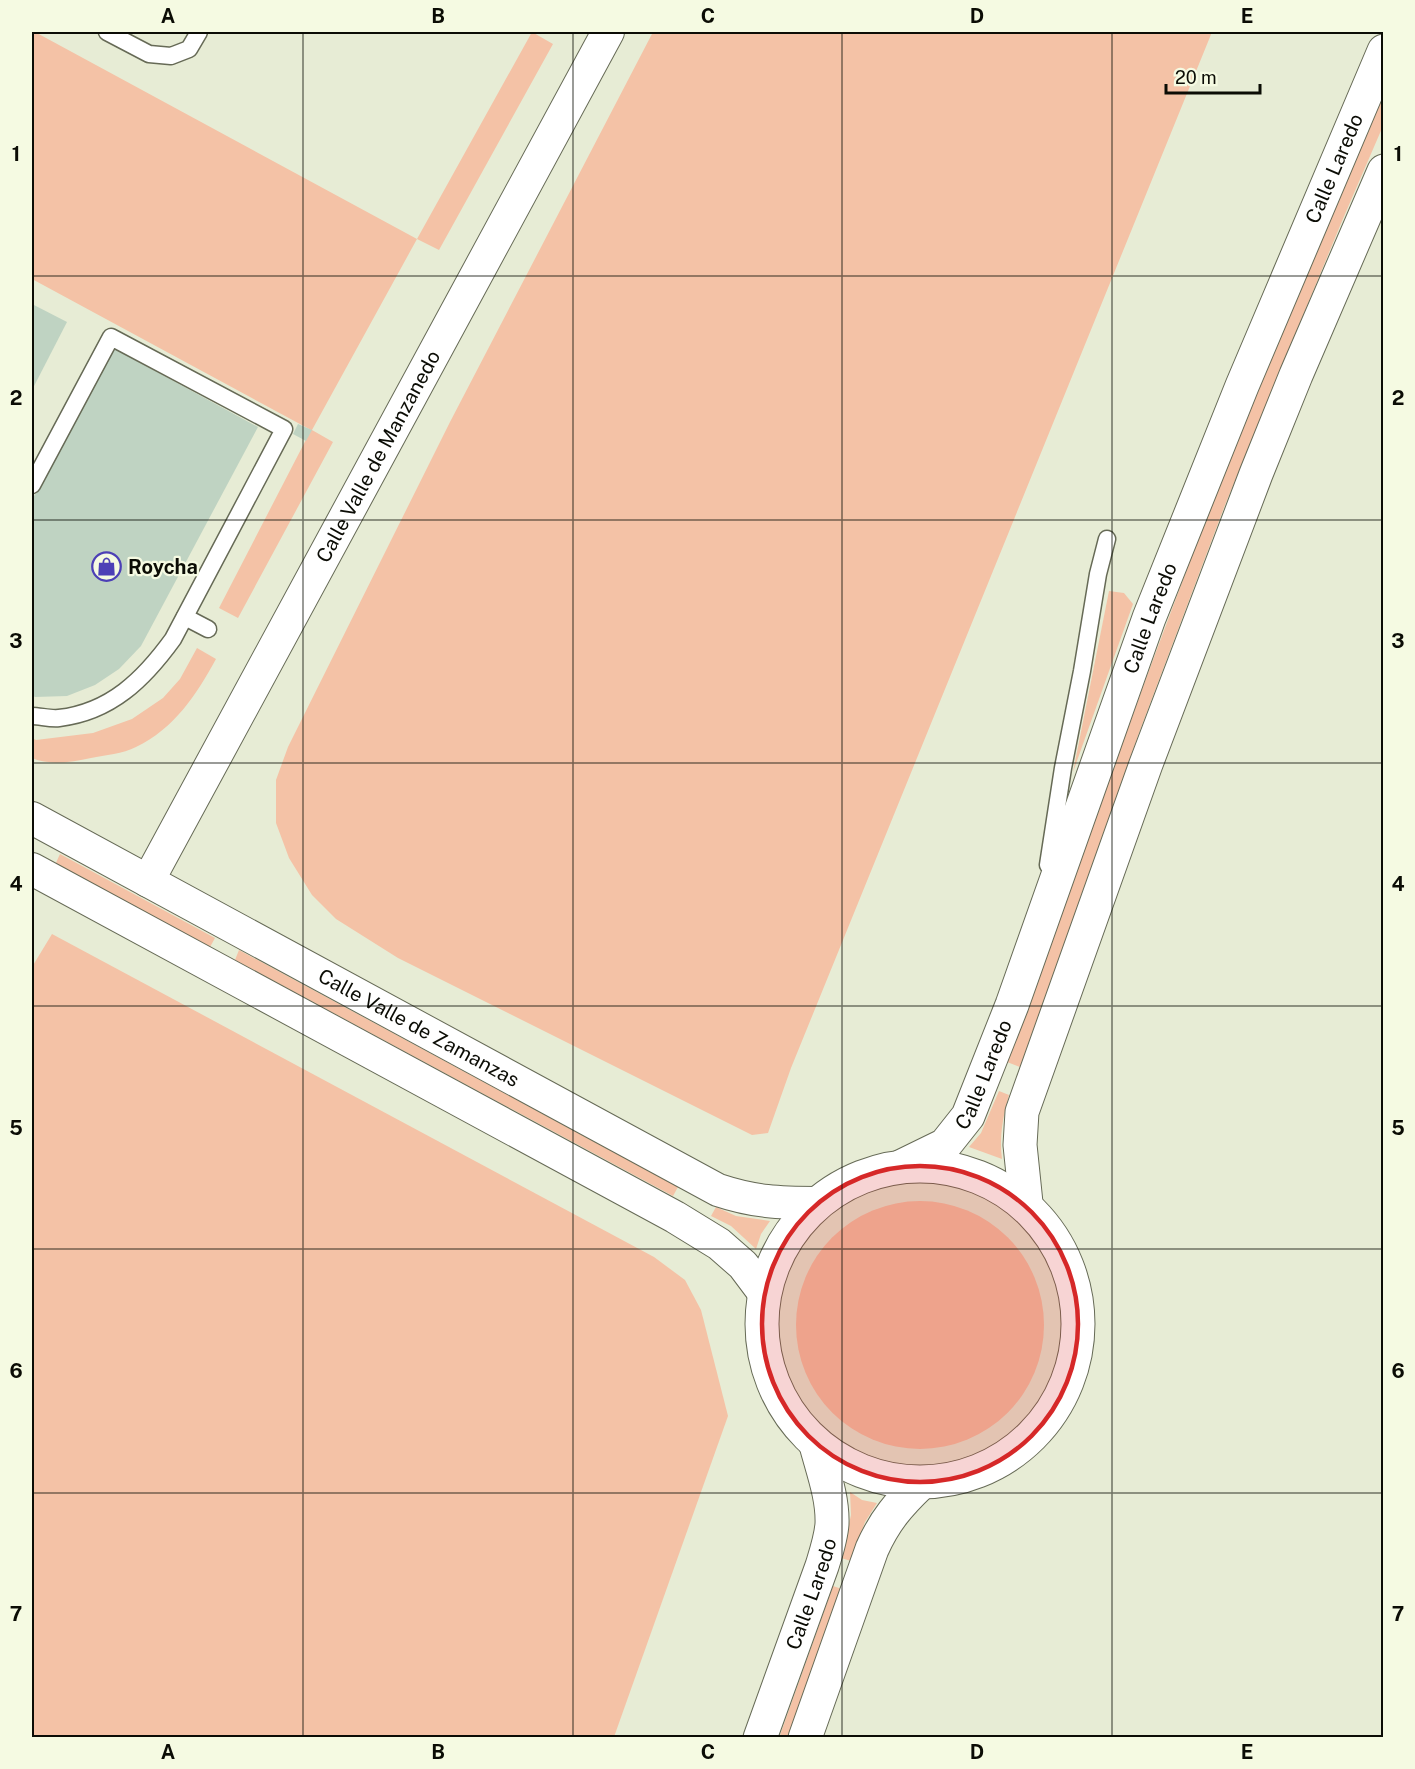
<svg xmlns="http://www.w3.org/2000/svg" width="1415" height="1769" viewBox="0 0 1415 1769" font-family="'Public Sans',sans-serif">
  <style>
    .green { fill: #f4c2a6 }
    .building { fill: #bfd3c2 }
    .lines { fill: none; stroke-linecap: round; stroke-linejoin: round }
    .lane-casing { stroke: #666a56; stroke-width: 19 }
    .street-casing { stroke: #666a56; stroke-width: 34 }
    .primary-casing { stroke: #666a56; stroke-width: 35 }
    .lane { stroke: #fff; stroke-width: 16 }
    .street { stroke: #fff; stroke-width: 32 }
    .primary { stroke: #fff; stroke-width: 33 }
    .marked { fill: #d62828; fill-opacity: 0.2; stroke: #d62828; stroke-width: 4.5; stroke-linejoin: round }
    .grid { fill: none; stroke: #0b0c05; stroke-width: 1.5; stroke-opacity: 0.55 }
    .labels { text-anchor: middle; dominant-baseline: central; stroke-width: 4.5; stroke-linejoin: round; paint-order: stroke }
    .street-label { font-size: 20px; fill: #0b0c05; stroke: #f5fae2 }
    .poi-label { font-size: 20px; font-weight: bold; fill: #0b0c05; stroke: #f5fae2; text-anchor: start }
    .neatline { fill: none; stroke: #0b0c05; stroke-width: 2 }
    .grid-label { font-size: 20px; text-anchor: middle; font-weight: bold; fill: #0b0c05 }
  </style>
  <rect width="100%" height="100%" fill="#e7ecd5"/>
  <!-- green -->
  <g class="green">
    <path d="M32,32H35L417,239L532,32L553,44L439,250L417,239L312,430L333,442L238,618L219,608L311,430L32,279Z"/>
    <path d="M653,32H1212L791,1068L768,1133L752,1135L398,958L336,919L312,895L289,858L276,823V780L288,747L450,422Z"/>
    <path d="M1383,97V126L1342,221L1225,505L1139,733L1020,1067L1007,1062L1144,684L1233,446Z"/>
    <path d="M1109,591L1124,593L1133,604L1073,772Z"/>
    <path d="M197,648L216,659C197,694 174,729 136,747C123,754 105,755 91,758C71,762 51,766 32,758V738L36,740L93,733L132,719L163,698L180,679Z"/>
    <path d="M60,854L215,938L210,947L55,865Z"/>
    <path d="M52,934L654,1257L685,1280L701,1310L728,1416L614,1737H32V967Z"/>
    <path d="M239,950L678,1187L673,1196L235,960Z"/>
    <path d="M999,1091L1009,1095C1003,1117 999,1136 1002,1159L969,1147L981,1133Z"/>
    <circle cx="920" cy="1325" r="124"/>
    <path d="M716,1207L736,1216L770,1221L761,1234L756,1249L731,1226L711,1216Z"/>
    <path d="M850,1492L862,1500L877,1503L865,1522L851,1561L841,1558L851,1515Z"/>
    <path d="M833,1586L842,1589L789,1737L779,1738Z"/>
  </g>
  <!-- building -->
  <g class="building">
    <path d="M32,304L67,322L32,390Z"/>
    <path d="M113,348L258,427L141,646L119,669L95,685L67,696L35,697L32,695V500Z"/>
    <path d="M298,424L312,430L306,441L293,434Z"/>
  </g>
  <g class="lines">
    <defs>
      <g id="lane">
        <path d="M107,32L149,54L171,56L189,49L199,32"/>
        <path d="M32,485L111,337L284,429L173,639C144,679 111,712 59,718C50,719 40,716 32,716"/>
        <path d="M185,617L208,629"/>
        <path d="M1048,865L1063,768L1082,671L1098,574L1107,539"/>
      </g>
      <g id="street">
        <path id="s1" d="M32,818L718,1190C754,1202 779,1203 817,1203"/>
        <path d="M32,869L675,1217L719,1244L743,1265L764,1293"/>
        <path id="s2" d="M148,881L608,32"/>
      </g>
      <g id="primary">
        <circle cx="920" cy="1324" r="158"/>
        <path id="s3" d="M902,1166L945,1145L968,1116L1012,1005L1149,618L1242,386L1384,51"/>
        <path d="M1026,1203L1020,1145L1022,1112L1146,764L1256,474L1296,375L1384,171"/>
        <path id="s4" d="M760,1738L822,1566C826,1553 831,1538 832,1524C833,1498 823,1471 816,1445"/>
        <path d="M805,1738L872,1549C885,1520 899,1504 921,1483"/>
      </g>
    </defs>
    <!-- lane casing -->
    <use href="#lane" class="lane-casing"/>
    <!-- street casing -->
    <use href="#street" class="street-casing"/>
    <!-- primary casing -->
    <use href="#primary" class="primary-casing"/>
    <!-- lane -->
    <use href="#lane" class="lane"/>
    <!-- street -->
    <use href="#street" class="street"/>
    <!-- primary -->
    <use href="#primary" class="primary"/>
  </g>
  <!-- marked area -->
  <path class="marked" d="M762 1324a158 158 0 1 1 316 0a158 158 0 1 1-316 0Z"/>
  <!-- grid -->
  <path class="grid" d="M303,32V1738M573,32V1738M842,32V1738M1112,32V1738M32,276H1384M32,520H1384M32,763H1384M32,1006H1384M32,1249H1384M32,1493H1384"/>
  <!-- icons -->
  <defs>
    <symbol id="shop-ring" viewBox="-11 -11 22 22"><circle r="9.5" fill="#f5fae2" stroke="#4c3fb6" stroke-width="1.5"/><path d="M-5-2.5h2.3a2.7 3.5 0 0 1 5.4 0H5L5.5 6h-11ZM-1.5-2.5h3a1.5 2.3 0 0 0-3 0Z" fill="#4c3fb6"/></symbol>
  </defs>
  <g fill-rule="evenodd">
    <use href="#shop-ring" x="90" y="550" width="33" height="33"/>
  </g>
  <g class="labels">
    <!-- street labels -->
    <g class="street-label">
      <text stroke="none"><textPath href="#s3" startOffset="1101">Calle Laredo</textPath></text>
      <text stroke="none"><textPath href="#s2" startOffset="483">Calle Valle de Manzanedo</textPath></text>
      <text stroke="none"><textPath href="#s3" startOffset="615">Calle Laredo</textPath></text>
      <text stroke="none"><textPath href="#s1" startOffset="440">Calle Valle de Zamanzas</textPath></text>
      <text stroke="none"><textPath href="#s3" startOffset="129">Calle Laredo</textPath></text>
      <text stroke="none"><textPath href="#s4" startOffset="153">Calle Laredo</textPath></text>
    </g>
    <!-- poi labels -->
    <g class="poi-label">
      <text x="128" y="567">Roycha</text>
    </g>
  </g>
  <!-- border -->
  <rect width="1415" height="1769" fill="none" stroke="#f5fae2" stroke-width="66"/>
  <!-- scale -->
  <path d="M1166 84v9h94v-9" fill="none" stroke="#0b0c05" stroke-width="3"/>
  <text x="1175" y="84" font-size="18" fill="#0b0c05" stroke="#f5fae2" stroke-width="4.5" paint-order="stroke">20 m</text>
  <rect x="33" y="33" width="1349" height="1703" class="neatline"/>
  <g class="grid-label">
    <text x="168" y="23">A</text>
    <text x="438" y="23">B</text>
    <text x="708" y="23">C</text>
    <text x="977" y="23">D</text>
    <text x="1247" y="23">E</text>
    <text x="16" y="161">1</text>
    <text x="1398" y="161">1</text>
    <text x="16" y="405">2</text>
    <text x="1398" y="405">2</text>
    <text x="16" y="648">3</text>
    <text x="1398" y="648">3</text>
    <text x="16" y="891">4</text>
    <text x="1398" y="891">4</text>
    <text x="16" y="1135">5</text>
    <text x="1398" y="1135">5</text>
    <text x="16" y="1378">6</text>
    <text x="1398" y="1378">6</text>
    <text x="16" y="1621">7</text>
    <text x="1398" y="1621">7</text>
    <text x="168" y="1759">A</text>
    <text x="438" y="1759">B</text>
    <text x="708" y="1759">C</text>
    <text x="977" y="1759">D</text>
    <text x="1247" y="1759">E</text>
  </g>
</svg>
